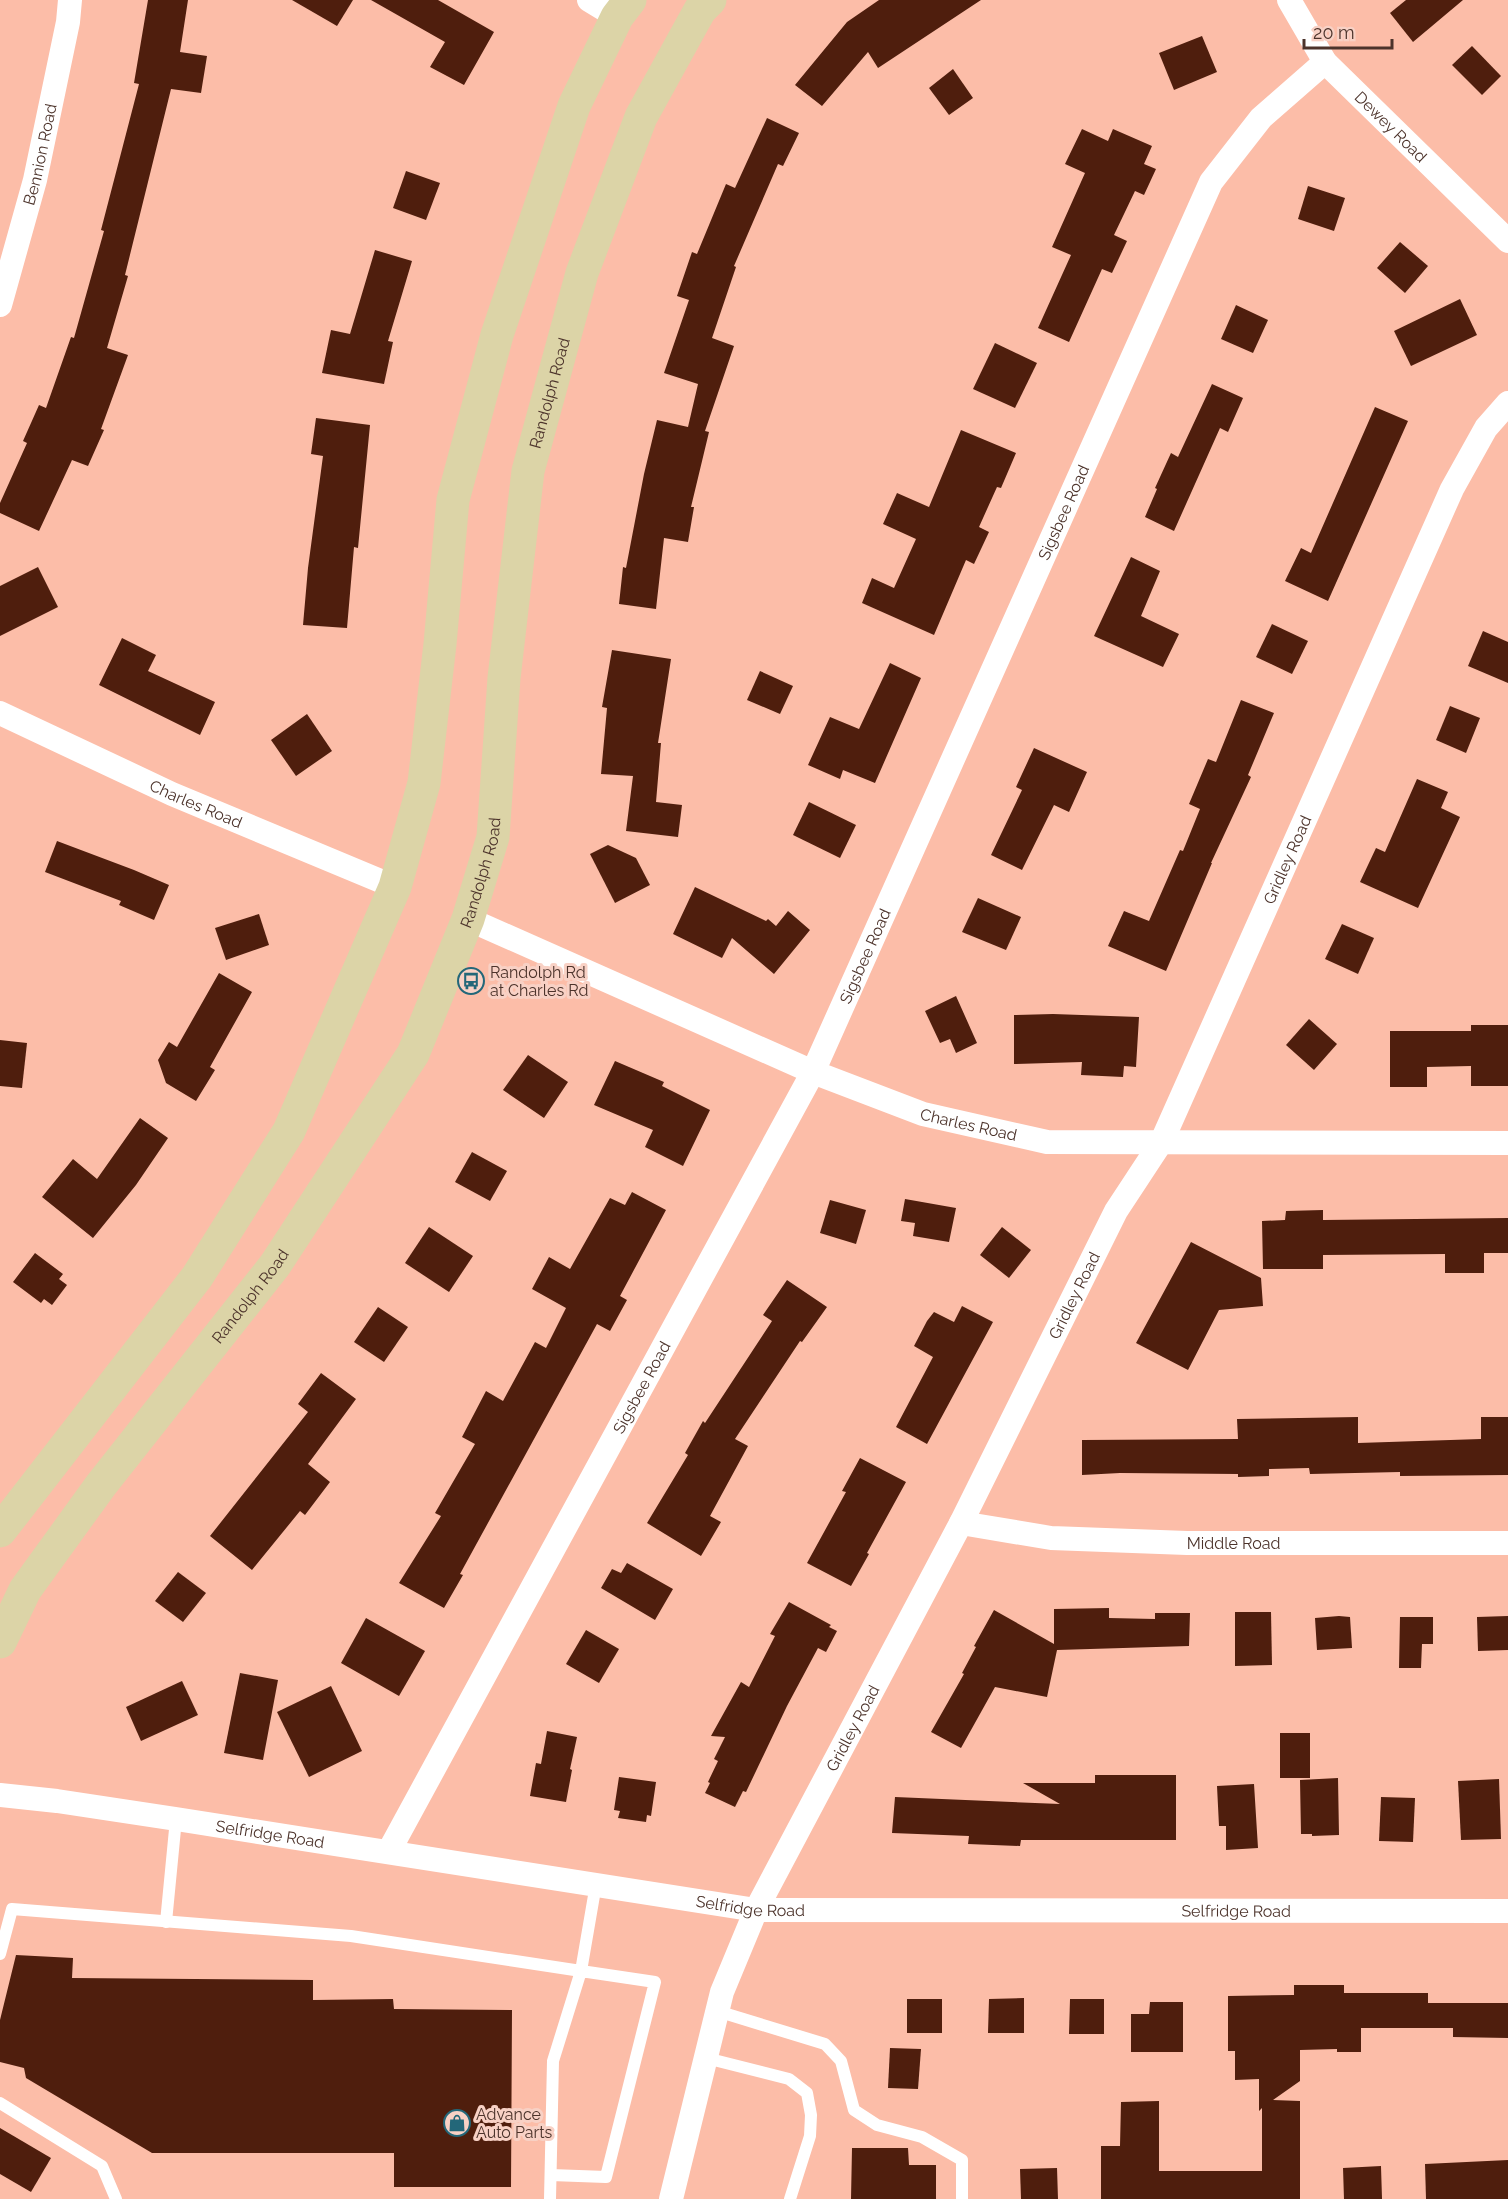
<svg xmlns="http://www.w3.org/2000/svg" width="1508" height="2199" viewBox="0 0 1508 2199" font-family="Raleway,sans-serif">
  <style>
    .building { fill: #4f1e0d }
    .lines { fill: none; stroke-linecap: round; stroke-linejoin: round }
    .service { stroke: #fff; stroke-width: 12 }
    .minor { stroke: #fff; stroke-width: 24 }
    .primary { stroke: #dcd4a7; stroke-width: 33 }
    .labels { text-anchor: middle; dominant-baseline: central; stroke-width: 6; stroke-linejoin: round; paint-order: stroke }
    .street-label { font-size: 16px; fill: #4c332b; stroke: #f8d1c5 }
    .poi-label { font-size: 16px; fill: #4c332b; stroke: #f8d1c5; text-anchor: start }
  </style>
  <rect width="100%" height="100%" fill="#fcbda8"/>
  <!-- building -->
  <g class="building">
    <path d="M148,0H188L180,52L207,56L201,93L171,89L125,275L128,276L107,348L128,355L101,429L104,430L88,466L72,460L39,531L0,513V503L27,443L23,441L39,405L46,408L71,337L74,338L104,231L101,230L139,84L134,83Z"/>
    <path d="M292,0H353L337,26Z"/>
    <path d="M371,0H438L494,32L464,85L430,67L445,42Z"/>
    <path d="M879,0H981L878,68L868,52L822,106L795,85L847,22Z"/>
    <path d="M1406,0H1463L1413,42L1390,13Z"/>
    <path d="M1202,36L1217,72L1174,90L1159,53Z"/>
    <path d="M1472,46L1501,76L1482,95L1452,65Z"/>
    <path d="M953,69L973,98L949,115L929,88Z"/>
    <path d="M767,118L799,133L783,166L778,164L734,266L736,267L712,338L734,346L705,431L709,432L691,507H694L688,542L664,538L656,609L619,604L623,567L626,568L644,474L657,420L688,427L698,384L664,373L689,300L677,296L692,252L697,254L726,184L735,188Z"/>
    <path d="M1082,129L1108,141L1113,129L1152,146L1144,164L1156,169L1144,195L1135,191L1114,235L1127,241L1112,273L1102,269L1069,342L1038,328L1071,255L1052,247L1085,173L1065,164Z"/>
    <path d="M406,171L440,183L426,220L393,208Z"/>
    <path d="M1308,186L1345,198L1334,231L1298,219Z"/>
    <path d="M1400,242L1428,266L1405,293L1377,268Z"/>
    <path d="M375,250L412,261L388,341L393,342L384,384L322,373L331,330L350,334Z"/>
    <path d="M1460,299L1477,335L1411,366L1394,331Z"/>
    <path d="M1236,305L1268,320L1253,353L1221,339Z"/>
    <path d="M995,343L1037,363L1015,408L973,389Z"/>
    <path d="M1212,384L1243,398L1228,432L1220,428L1174,531L1145,517L1157,489L1155,488L1171,453L1178,457Z"/>
    <path d="M1375,407L1408,421L1328,601L1285,581L1301,548L1311,553Z"/>
    <path d="M316,418L370,425L358,548L354,547L347,628L303,625L308,568L323,456L311,454Z"/>
    <path d="M961,430L1016,453L1001,488L997,487L979,527L989,532L974,564L966,560L934,635L862,603L872,578L894,588L916,539L883,524L897,493L929,507Z"/>
    <path d="M1131,557L1160,571L1141,616L1179,634L1163,667L1094,636Z"/>
    <path d="M38,567L58,607L0,636V586Z"/>
    <path d="M1272,624L1308,641L1292,674L1256,657Z"/>
    <path d="M1483,631L1508,642V683L1468,666Z"/>
    <path d="M122,638L156,655L148,671L215,702L200,735L99,685Z"/>
    <path d="M612,650L671,659L658,743H661L656,802L682,805L678,837L626,831L633,776L601,774L607,708L602,707Z"/>
    <path d="M890,663L921,678L875,783L843,770L840,779L808,765L830,717L859,729Z"/>
    <path d="M760,671L793,686L780,714L747,700Z"/>
    <path d="M1241,700L1274,713L1248,775L1251,777L1211,863H1212L1166,971L1108,946L1124,911L1149,921L1180,850L1183,851L1200,809L1189,804L1208,759L1216,762Z"/>
    <path d="M1450,706L1480,718L1466,753L1436,740Z"/>
    <path d="M307,714L332,751L296,776L271,740Z"/>
    <path d="M1034,748L1087,772L1069,812L1054,805L1022,870L991,855L1022,790L1016,787Z"/>
    <path d="M1417,779L1448,792L1441,808L1460,817L1418,908L1360,882L1376,848L1385,852Z"/>
    <path d="M809,802L856,825L840,858L793,835Z"/>
    <path d="M57,841L134,870L169,885L154,920L119,905L121,901L45,872Z"/>
    <path d="M608,845L636,858L650,885L615,903L590,854Z"/>
    <path d="M695,887L766,921L768,919L776,926L788,911L810,930L774,974L732,938L722,958L673,934Z"/>
    <path d="M978,898L1021,917L1006,950L962,932Z"/>
    <path d="M259,914L269,945L226,960L215,928Z"/>
    <path d="M1342,924L1374,938L1358,974L1325,959Z"/>
    <path d="M219,973L252,992L210,1067L215,1070L196,1101L166,1083L158,1060L169,1042L177,1047Z"/>
    <path d="M956,996L977,1043L956,1053L950,1039L940,1043L925,1011Z"/>
    <path d="M1053,1014L1139,1017L1136,1067L1124,1066L1123,1077L1081,1075L1082,1062L1014,1064V1015Z"/>
    <path d="M1309,1019L1337,1044L1314,1070L1286,1045Z"/>
    <path d="M1471,1025H1508V1086H1471V1066L1427,1067V1087H1390V1031H1471Z"/>
    <path d="M0,1040L27,1043L22,1088L0,1086Z"/>
    <path d="M528,1055L568,1082L544,1118L503,1090Z"/>
    <path d="M615,1061L664,1082L662,1086L710,1110L683,1166L645,1147L653,1130L594,1105Z"/>
    <path d="M140,1118L168,1138L136,1185L93,1238L42,1197L73,1159L97,1179Z"/>
    <path d="M472,1152L507,1171L490,1201L455,1182Z"/>
    <path d="M632,1192L666,1210L620,1296L627,1300L610,1331L597,1324L460,1574L463,1575L444,1608L399,1583L441,1516L435,1513L475,1444L462,1437L486,1391L503,1401L535,1342L546,1348L566,1308L532,1289L549,1257L570,1269L610,1198L625,1205Z"/>
    <path d="M905,1199L956,1208L949,1242L913,1236L915,1223L901,1221Z"/>
    <path d="M830,1200L866,1210L856,1244L820,1233Z"/>
    <path d="M1323,1210V1220L1508,1218V1253H1484V1273H1445V1254L1323,1255V1269H1263L1262,1221L1285,1220L1286,1211Z"/>
    <path d="M429,1227L473,1256L449,1292L405,1263Z"/>
    <path d="M1002,1227L1031,1250L1009,1278L980,1255Z"/>
    <path d="M1191,1242L1261,1278L1263,1306L1219,1310L1188,1370L1136,1343Z"/>
    <path d="M35,1253L63,1274L59,1279L67,1285L52,1305L44,1299L41,1303L13,1282Z"/>
    <path d="M787,1280L827,1307L802,1342L800,1341L735,1439L748,1446L710,1516L721,1522L701,1556L647,1523L688,1455L685,1453L703,1421L705,1423L772,1321L763,1315Z"/>
    <path d="M962,1306L993,1322L927,1444L896,1427L933,1357L914,1346L927,1321L934,1312L954,1322Z"/>
    <path d="M378,1307L408,1327L384,1362L354,1342Z"/>
    <path d="M321,1373L356,1399L308,1464L330,1482L305,1515L300,1511L252,1570L210,1536L308,1412L298,1404Z"/>
    <path d="M1358,1417V1443L1481,1439V1417H1508V1475L1400,1476V1472L1310,1474L1309,1468L1269,1469V1476L1238,1477V1474L1120,1473L1082,1475V1440L1238,1439L1237,1419Z"/>
    <path d="M860,1458L906,1482L867,1553L869,1554L851,1586L807,1563L846,1492L842,1491Z"/>
    <path d="M627,1563L673,1589L655,1620L601,1588L612,1569L621,1573Z"/>
    <path d="M178,1572L206,1593L183,1622L155,1601Z"/>
    <path d="M789,1602L831,1625L829,1627L837,1631L826,1652L818,1648L787,1706L746,1792L743,1791L735,1807L705,1793L710,1783L708,1782L718,1761L714,1759L725,1737L711,1736L741,1682L749,1687L775,1636L770,1634Z"/>
    <path d="M1109,1608V1618L1155,1619V1613H1190L1189,1646L1057,1650L1047,1697L995,1687L961,1748L931,1732L964,1674L962,1673L976,1647L974,1646L994,1610L1054,1644V1609Z"/>
    <path d="M1235,1612H1271L1272,1665L1235,1666Z"/>
    <path d="M1339,1616L1350,1617L1352,1648L1317,1650L1315,1618Z"/>
    <path d="M1508,1616V1650L1478,1651L1477,1617Z"/>
    <path d="M1400,1617H1433V1644H1422L1421,1668H1399Z"/>
    <path d="M366,1618L425,1651L399,1696L341,1663Z"/>
    <path d="M586,1630L619,1649L599,1683L566,1664Z"/>
    <path d="M240,1673L278,1680L263,1760L224,1753Z"/>
    <path d="M182,1681L198,1715L141,1741L126,1707Z"/>
    <path d="M331,1686L362,1751L309,1777L277,1712Z"/>
    <path d="M547,1731L577,1737L570,1769L572,1770L566,1802L530,1796L536,1763L541,1764Z"/>
    <rect x="1280" y="1733" width="30" height="45"/>
    <path d="M1095,1775H1176V1840H1021L1020,1846L968,1844L969,1836L892,1833L895,1797L1060,1804L1023,1783H1095Z"/>
    <path d="M619,1777L656,1782L651,1816L647,1815L646,1822L618,1818L620,1811L614,1810Z"/>
    <path d="M1338,1778L1339,1835L1312,1836V1834H1301L1300,1780Z"/>
    <path d="M1499,1779L1501,1839L1461,1840L1458,1781Z"/>
    <path d="M1254,1784L1258,1848L1226,1850V1826H1219L1217,1786Z"/>
    <path d="M1381,1797L1415,1798L1413,1842L1379,1841Z"/>
    <path d="M16,1955L73,1958L72,1978L313,1980V2000L393,1999L394,2009L512,2010L511,2187H394V2153H152L26,2078L24,2068L0,2062V2020Z"/>
    <path d="M1294,1985H1344V1993H1428V2003H1508V2038L1453,2037V2028H1361V2052H1337V2049L1300,2050V2081L1273,2100L1300,2101V2199H1101V2146H1120L1121,2102L1159,2101V2171H1262V2108L1259,2111V2079L1235,2080V2051H1228V1996L1294,1995Z"/>
    <path d="M1024,1998V2033H988L989,1999Z"/>
    <rect x="907" y="1999" width="35" height="34"/>
    <path d="M1070,1999H1104V2034H1069Z"/>
    <path d="M1150,2002H1183V2052H1131V2014H1149Z"/>
    <path d="M890,2048L921,2049L918,2089L888,2088Z"/>
    <path d="M0,2128L51,2158L31,2192L0,2174Z"/>
    <path d="M852,2148H908L909,2165H936V2199H851Z"/>
    <path d="M1508,2160V2199H1426L1425,2164Z"/>
    <path d="M1381,2166L1382,2199H1344L1343,2168Z"/>
    <path d="M1057,2168L1058,2199H1021L1020,2169Z"/>
  </g>
  <g class="lines">
    <!-- service -->
    <g class="service">
      <path d="M166,1922L176,1819"/>
      <path d="M0,1954L12,1909L351,1936L581,1971L596,1884"/>
      <path d="M717,2011L825,2044L841,2061L854,2110L877,2125L922,2137L962,2160V2199"/>
      <path d="M706,2058L789,2079L807,2093L811,2115L810,2136L790,2199"/>
      <path d="M0,2103L102,2166L116,2199"/>
      <path d="M550,2199L553,2061L581,1971L655,1982L606,2177L551,2175"/>
    </g>
    <!-- minor -->
    <g class="minor">
      <path d="M589,0L617,17"/>
      <path id="s1" d="M1289,0L1325,62L1508,241"/>
      <path id="s2" d="M0,305L35,180L68,22L70,0"/>
      <path id="s3" d="M0,713L172,794L395,887"/>
      <path id="s4" d="M468,919L813,1072L923,1114L1047,1142L1508,1143"/>
      <path id="s5" d="M961,1523L1051,1538L1187,1543H1508"/>
      <path id="s6" d="M0,1795L57,1801L176,1819L756,1910L1508,1911"/>
      <path id="s7" d="M389,1851L813,1072L1211,182L1261,118L1325,62"/>
      <path id="s8" d="M671,2199L722,1992L756,1910L961,1523L1116,1211L1162,1141L1452,489L1486,428L1508,403"/>
    </g>
    <!-- primary -->
    <g class="primary">
      <path d="M0,1531L197,1277L289,1131L395,887L424,783L440,644L453,500L497,335L574,106L617,17L630,0"/>
      <path id="s9" d="M0,1642L25,1590L101,1485L275,1265L413,1054L468,919L493,837L504,678L528,471L582,273L641,117L700,10L710,0"/>
    </g>
  </g>
  <!-- icons -->
  <defs>
    <symbol id="bus-ring" viewBox="-11 -11 22 22"><circle r="9.5" fill="#f8d1c5" stroke="#236779" stroke-width="1.5"/><path d="M-5-6H5V4H4V6H2V4H-2V6H-4V4H-5ZM-3.5-4V0h7V-4ZM-3.5 1.2v1.5H-2V1.2ZM2 1.2v1.5H3.5V1.2Z" fill="#236779"/></symbol>
    <symbol id="shop-ring" viewBox="-11 -11 22 22"><circle r="9.5" fill="#f8d1c5" stroke="#236779" stroke-width="1.5"/><path d="M-5-2.5h2.3a2.7 3.5 0 0 1 5.4 0H5L5.5 6h-11ZM-1.5-2.5h3a1.5 2.3 0 0 0-3 0Z" fill="#236779"/></symbol>
  </defs>
  <g fill-rule="evenodd">
    <use href="#bus-ring" x="456" y="966" width="30" height="30"/>
    <use href="#shop-ring" x="442" y="2108" width="30" height="30"/>
  </g>
  <g class="labels">
    <!-- street labels -->
    <g class="street-label">
      <text stroke="none"><textPath href="#s1" startOffset="164">Dewey Road</textPath></text>
      <text stroke="none"><textPath href="#s2" startOffset="156">Bennion Road</textPath></text>
      <text stroke="none"><textPath href="#s9" startOffset="1400">Randolph Road</textPath></text>
      <text stroke="none"><textPath href="#s7" startOffset="1500">Sigsbee Road</textPath></text>
      <text stroke="none"><textPath href="#s3" startOffset="216">Charles Road</textPath></text>
      <text stroke="none"><textPath href="#s8" startOffset="1480">Gridley Road</textPath></text>
      <text stroke="none"><textPath href="#s9" startOffset="914">Randolph Road</textPath></text>
      <text stroke="none"><textPath href="#s7" startOffset="1014">Sigsbee Road</textPath></text>
      <text stroke="none"><textPath href="#s4" startOffset="542">Charles Road</textPath></text>
      <text stroke="none"><textPath href="#s8" startOffset="994">Gridley Road</textPath></text>
      <text stroke="none"><textPath href="#s9" startOffset="428">Randolph Road</textPath></text>
      <text stroke="none"><textPath href="#s7" startOffset="528">Sigsbee Road</textPath></text>
      <text stroke="none"><textPath href="#s5" startOffset="274">Middle Road</textPath></text>
      <text stroke="none"><textPath href="#s8" startOffset="508">Gridley Road</textPath></text>
      <text stroke="none"><textPath href="#s6" startOffset="273">Selfridge Road</textPath></text>
      <text stroke="none"><textPath href="#s6" startOffset="759">Selfridge Road</textPath></text>
      <text stroke="none"><textPath href="#s6" startOffset="1245">Selfridge Road</textPath></text>
    </g>
    <!-- poi labels -->
    <g class="poi-label">
      <text x="490" y="972">Randolph Rd<tspan x="490" dy="18">at Charles Rd</tspan></text>
      <text x="476" y="2114">Advance<tspan x="476" dy="18">Auto Parts</tspan></text>
    </g>
  </g>
  <!-- scale -->
  <path d="M1304 39v9h88v-9" fill="none" stroke="#4c332b" stroke-width="3"/>
  <text x="1313" y="39" font-size="18" fill="#4c332b" stroke="#f8d1c5" stroke-width="4.5" paint-order="stroke">20 m</text>
</svg>
